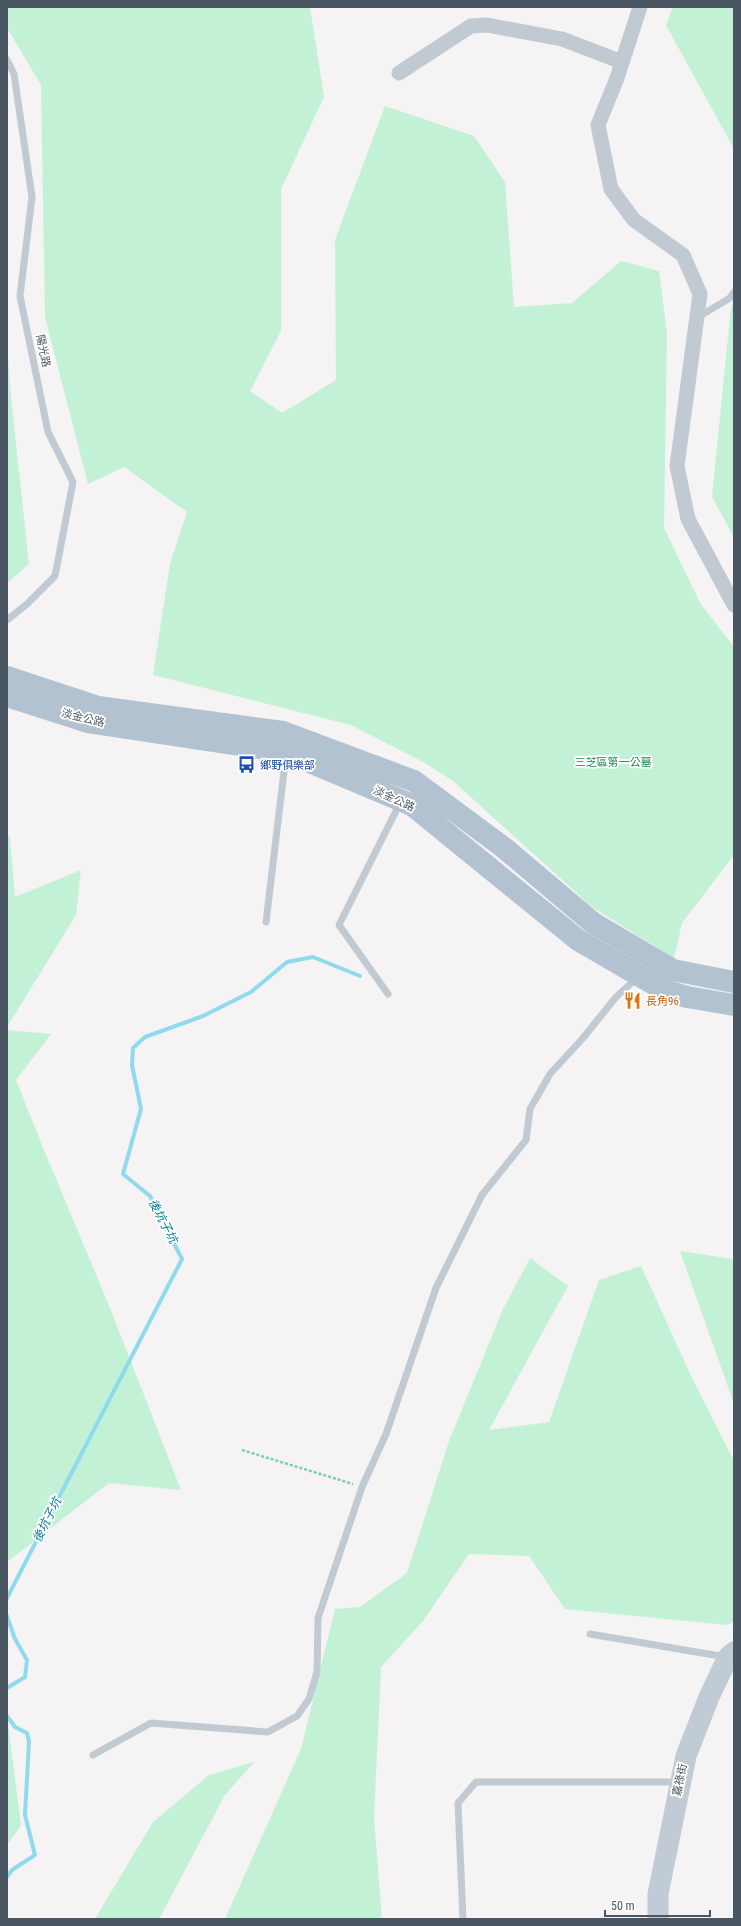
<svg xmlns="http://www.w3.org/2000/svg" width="741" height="1926" viewBox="0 0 741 1926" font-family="'Roboto Condensed','Noto Sans TC',sans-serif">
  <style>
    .green { fill: #c3f1d5 }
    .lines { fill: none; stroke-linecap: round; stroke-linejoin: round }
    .stream { stroke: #90daee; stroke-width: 4 }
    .path { stroke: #7ad0a6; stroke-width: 2.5; stroke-dasharray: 3 2; stroke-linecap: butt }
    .lane { stroke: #c1cad2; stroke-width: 7 }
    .street { stroke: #c1cad2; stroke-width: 15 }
    .secondary { stroke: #c1cbd6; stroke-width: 21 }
    .primary { stroke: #b3c2d1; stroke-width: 22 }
    .labels { text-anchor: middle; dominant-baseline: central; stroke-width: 3.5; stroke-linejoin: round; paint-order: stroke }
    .street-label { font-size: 11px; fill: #4a5661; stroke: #fff }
    .park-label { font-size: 11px; fill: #17864f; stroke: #fff }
    .transit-label { font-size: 11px; fill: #164399; stroke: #fff; text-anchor: start }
    .food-label { font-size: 11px; fill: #c56008; stroke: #fff; text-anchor: start }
    .water-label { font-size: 12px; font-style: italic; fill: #0c7c9b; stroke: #fff }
  </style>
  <rect width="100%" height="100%" fill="#f5f3f3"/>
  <!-- green -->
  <g class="green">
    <path d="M7,7H310L324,97L281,189V331L250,391L282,413L336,380L335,240L385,106L474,136L505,182L514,307L572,303L621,261L659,271L667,333L664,528L700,603L734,647V855L682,923L674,958L592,907L453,781L425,763L351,725L153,675L170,564L187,512L124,467L88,484L45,317L41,85L7,28Z"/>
    <path d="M673,7H734V149L666,25Z"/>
    <path d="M734,303V537L712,497L731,307Z"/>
    <path d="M7,345L12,407L29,564L7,583Z"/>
    <path d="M7,836L10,837L15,897L81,870L76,915L7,1027Z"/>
    <path d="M7,1030L51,1034L16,1080L46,1155L110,1308L181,1490L109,1483L7,1562Z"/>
    <path d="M680,1251L732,1259L734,1268V1404Z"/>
    <path d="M530,1258L568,1286L489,1430L549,1422L599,1280L641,1266L692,1378L734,1461V1622L727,1625L565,1609L529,1556L469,1554L423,1621L381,1667L374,1818L382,1919H225L301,1749L335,1609L360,1607L407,1573L449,1441L503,1309Z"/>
    <path d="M7,1715L21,1826L7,1845Z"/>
    <path d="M254,1762L225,1795L159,1919H95L153,1822L209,1775Z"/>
  </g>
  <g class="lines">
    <!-- stream -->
    <g class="stream">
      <path d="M7,1598L182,1259L150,1196L123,1174L141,1109L132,1065L133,1048L145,1037L203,1016L251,992L287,962L313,957L360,976"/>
      <path d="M7,1616L15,1639L27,1660L25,1677L7,1688"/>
      <path d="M7,1716L15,1727L27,1733L29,1742L25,1815L35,1855L12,1870L7,1877"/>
    </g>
    <!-- path -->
    <path class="path" d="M242,1450L353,1484"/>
    <!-- lane -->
    <g class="lane">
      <path d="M7,60L14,74L32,197L20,296L48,432L73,482L55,576L27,604L7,620"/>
      <path d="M698,317L730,298L734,292"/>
      <path d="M266,922L286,755"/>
      <path d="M388,994L339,925L400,803"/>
      <path d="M590,1634L726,1657"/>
      <path d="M93,1755L151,1723L268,1732L297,1716L309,1699L317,1672L318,1618L362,1487L386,1434L436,1288L482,1195L526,1140L530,1109L550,1074L583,1038L616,997L637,978"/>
      <path d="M463,1919L458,1803L476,1782H680"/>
    </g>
    <!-- street -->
    <g class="street">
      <path d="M640,7L617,78L598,125L611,189L634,220L683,255L700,294L677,466L688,519L734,605"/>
      <path d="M399,73L471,26L487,25L562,39L622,62"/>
    </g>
    <!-- secondary -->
    <path class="secondary" d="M658,1919V1894L686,1756L709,1697L728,1657L734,1652"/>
    <!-- primary -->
    <g class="primary">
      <path d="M7,677L98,707L283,732L414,781L503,847L593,923L673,970L734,982"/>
      <path d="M7,696L88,722L286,752L412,805L578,940L664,990L687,997L734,1005"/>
    </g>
  </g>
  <!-- icons -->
  <defs>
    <symbol id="bus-bare" viewBox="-9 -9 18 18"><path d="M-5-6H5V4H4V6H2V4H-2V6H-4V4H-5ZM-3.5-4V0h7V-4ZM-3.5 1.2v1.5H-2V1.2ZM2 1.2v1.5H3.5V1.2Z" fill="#1a4fb4" stroke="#fff" stroke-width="2.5" paint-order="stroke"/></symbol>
    <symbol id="restaurant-bare" viewBox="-9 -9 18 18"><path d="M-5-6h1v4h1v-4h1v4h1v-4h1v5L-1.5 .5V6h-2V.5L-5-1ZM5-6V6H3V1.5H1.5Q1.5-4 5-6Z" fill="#e8710a" stroke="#fff" stroke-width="2.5" paint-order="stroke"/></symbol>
  </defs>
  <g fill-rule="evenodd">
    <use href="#bus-bare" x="234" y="752" width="25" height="25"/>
    <use href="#restaurant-bare" x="620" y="988" width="25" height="25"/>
  </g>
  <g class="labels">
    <!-- street labels -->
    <g class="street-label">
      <text transform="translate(43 351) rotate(78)">陽光路</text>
      <text transform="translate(83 718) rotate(14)">淡金公路</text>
      <text transform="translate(394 799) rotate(25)">淡金公路</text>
      <text transform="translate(680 1780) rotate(-78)">嘉祿街</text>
    </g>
    <!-- park labels -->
    <g class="park-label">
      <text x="613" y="762">三芝區第一公墓</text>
    </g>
    <!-- transit labels -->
    <g class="transit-label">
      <text x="260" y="765">鄉野俱樂部</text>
    </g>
    <!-- food labels -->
    <g class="food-label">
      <text x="646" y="1001">長角96</text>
    </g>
    <!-- water labels -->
    <g class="water-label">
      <text transform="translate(163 1221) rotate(62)">後坑子坑</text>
      <text transform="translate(47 1520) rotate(-63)">後坑子坑</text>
    </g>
  </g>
  <!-- border -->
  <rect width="741" height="1926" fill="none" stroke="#4a5661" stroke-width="16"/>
  <!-- scale -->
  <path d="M605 1910v6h105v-6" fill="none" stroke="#4a5661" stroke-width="2"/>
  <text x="611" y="1910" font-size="12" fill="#4a5661" stroke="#ffffff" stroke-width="3" paint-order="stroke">50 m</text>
</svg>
